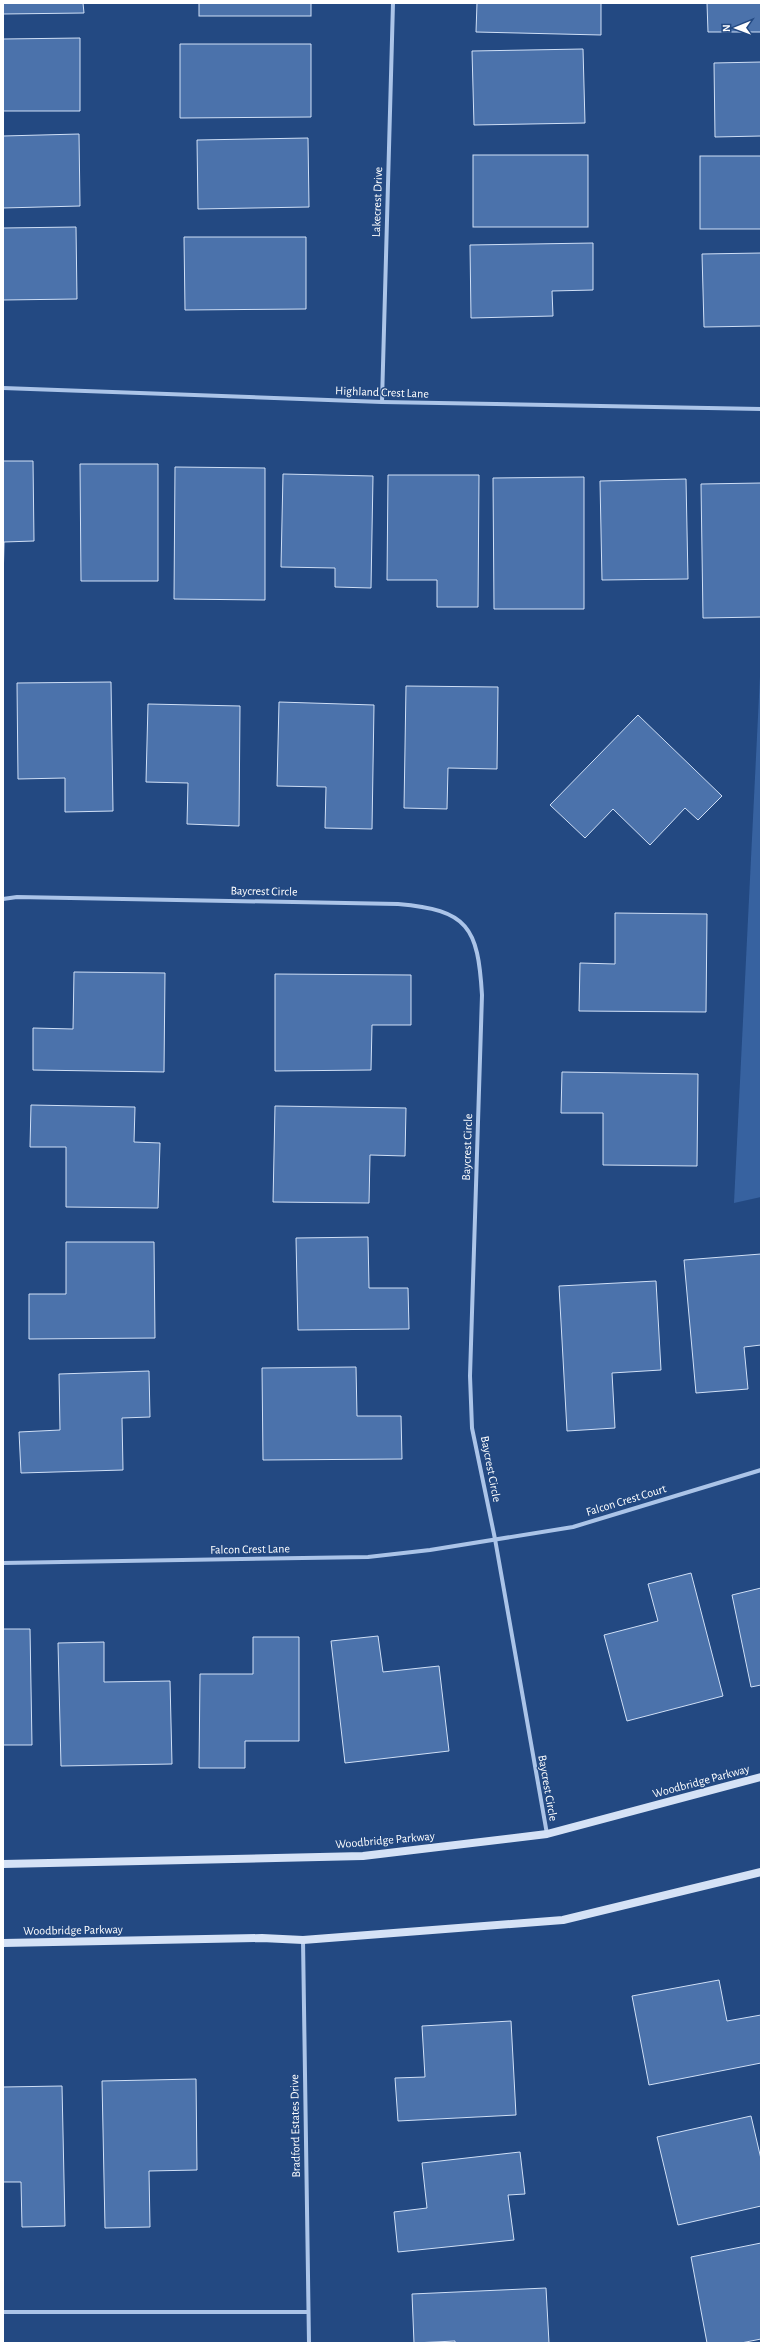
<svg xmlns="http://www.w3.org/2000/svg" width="764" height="2346" viewBox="0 0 764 2346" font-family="'Alegreya Sans',sans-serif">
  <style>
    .green { fill: #3762a0 }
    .building { fill: #4b72ab; stroke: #cfdff6 }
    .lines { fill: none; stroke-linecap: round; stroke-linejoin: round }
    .minor { stroke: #abc4e8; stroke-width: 4 }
    .secondary { stroke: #d5e2f6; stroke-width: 8 }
    .labels { text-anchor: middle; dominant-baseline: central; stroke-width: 3; stroke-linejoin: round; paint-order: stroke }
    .street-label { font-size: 12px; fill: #fff; stroke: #234982 }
  </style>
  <rect width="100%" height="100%" fill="#234982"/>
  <!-- green -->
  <path class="green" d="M761,656V1197L734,1203Z"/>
  <!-- building -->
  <g class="building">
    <path d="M3,3H83L84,13L3,14Z"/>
    <rect x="199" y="3" width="112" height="13"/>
    <path d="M477,3H601V35L476,32Z"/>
    <path d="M707,3H761V32H708Z"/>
    <path d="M80,38V111H3V39Z"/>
    <path d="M180,44H311V117L180,118Z"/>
    <path d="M583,49L585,123L474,125L472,51Z"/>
    <path d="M761,62V136L715,137L714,63Z"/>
    <path d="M79,134L80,206L3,208V136Z"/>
    <path d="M308,138L309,207L198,209L197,140Z"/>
    <rect x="473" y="155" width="115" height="72"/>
    <rect x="700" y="156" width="61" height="73"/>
    <path d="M76,227L77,299L3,300V228Z"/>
    <path d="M184,237H306V309L185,310Z"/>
    <path d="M593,243V290L552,291L553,316L471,318L470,245Z"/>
    <path d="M761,253V326L704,327L702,254Z"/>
    <path d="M3,461H33L34,541L4,542L3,585Z"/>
    <path d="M80,464H158V581H81Z"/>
    <path d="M175,467L265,468V600L174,599Z"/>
    <path d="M283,474L373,476L371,588L335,587V568L281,567Z"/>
    <path d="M388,475H479L478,607H437V580H387Z"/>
    <path d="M584,477V609H494L493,478Z"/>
    <path d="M686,479L688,579L602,580L600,481Z"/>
    <path d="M761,483V617L703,618L701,484Z"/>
    <path d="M111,682L113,811L65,812V778L18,779L17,683Z"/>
    <path d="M406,686L498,687L497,769L448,768L447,809L404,808Z"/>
    <path d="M279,702L374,705L372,829L325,828L326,787L277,786Z"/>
    <path d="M148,704L240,706L239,826L187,824L188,783L146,782Z"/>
    <path d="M638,715L722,796L698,820L685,808L650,845L613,809L585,838L550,805Z"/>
    <path d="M615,913L707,914L706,1012L579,1011L580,963L615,964Z"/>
    <path d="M74,972L165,973L164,1072L33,1070V1028L73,1029Z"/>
    <path d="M275,974L411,975V1025H372L371,1070L275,1071Z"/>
    <path d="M562,1072L698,1074L697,1166L603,1165V1113H561Z"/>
    <path d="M31,1105L135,1107L134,1142L160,1143L158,1208L66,1207V1147H30Z"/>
    <path d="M275,1106L406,1108L405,1156L370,1155L369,1203L273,1202Z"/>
    <path d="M368,1237L369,1288H408L409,1329L298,1330L296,1238Z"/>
    <path d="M66,1242H154L155,1338L29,1339V1294H66Z"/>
    <path d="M761,1254V1345L744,1347L748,1389L696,1393L684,1260Z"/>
    <path d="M656,1281L661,1370L612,1373L615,1428L567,1431L559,1286Z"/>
    <path d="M356,1367L357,1416H401L402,1459L263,1460L262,1368Z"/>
    <path d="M149,1371L150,1417L122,1418L123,1470L21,1473L19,1432L60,1430L59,1374Z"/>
    <path d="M691,1573L723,1696L627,1721L604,1635L658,1621L648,1584Z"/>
    <path d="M761,1588V1685L751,1687L732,1595Z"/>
    <path d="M3,1629H30L32,1745H3Z"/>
    <path d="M378,1636L383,1672L439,1666L449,1751L345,1763L331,1641Z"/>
    <path d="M253,1637H299V1741H245V1768H199L200,1674H253Z"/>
    <path d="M104,1642V1682L170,1681L172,1764L61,1766L58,1643Z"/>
    <path d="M719,1980L727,2021L761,2015V2063L649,2085L632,1996Z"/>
    <path d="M511,2021L516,2115L398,2121L395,2078L425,2077L422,2026Z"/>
    <path d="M196,2079L197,2170L149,2171L150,2227L105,2228L102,2081Z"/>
    <path d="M62,2086L65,2226L22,2227L21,2182H3V2087Z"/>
    <path d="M751,2116L761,2159V2206L678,2225L657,2137Z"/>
    <path d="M520,2152L525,2194L508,2195L514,2240L398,2252L394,2212L427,2208L422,2163Z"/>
    <path d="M761,2243V2339L741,2343H707L691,2257Z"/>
    <path d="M546,2288L549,2343H455V2341L414,2343L412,2294Z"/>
  </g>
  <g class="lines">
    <!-- minor -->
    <g class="minor">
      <path d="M3,388L382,402L761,409"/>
      <path d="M382,402L393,3"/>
      <path d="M3,899L17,897L398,904C468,910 478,927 482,995L470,1376L472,1428L495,1539L547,1834"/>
      <path d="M3,1563L368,1557L430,1550L573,1527L761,1470"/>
      <path d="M303,1940L309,2343"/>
      <path d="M3,2312H308"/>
    </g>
    <!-- secondary -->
    <g class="secondary">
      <path d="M3,1864L363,1856L547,1834L761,1777"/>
      <path d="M3,1943L262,1938L303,1940L563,1920L761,1872"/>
    </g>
  </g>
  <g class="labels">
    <!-- street labels -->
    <g class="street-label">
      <text transform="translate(377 202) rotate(-88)">Lakecrest Drive</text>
      <text transform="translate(382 392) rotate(2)">Highland Crest Lane</text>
      <text transform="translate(264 891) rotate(1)">Baycrest Circle</text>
      <text transform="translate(467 1147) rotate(-88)">Baycrest Circle</text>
      <text transform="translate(491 1469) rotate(79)">Baycrest Circle</text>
      <text transform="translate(626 1500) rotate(-17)">Falcon Crest Court</text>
      <text transform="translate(250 1549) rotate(-1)">Falcon Crest Lane</text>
      <text transform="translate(701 1781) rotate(-15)">Woodbridge Parkway</text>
      <text transform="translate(548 1788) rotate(80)">Baycrest Circle</text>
      <text transform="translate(385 1840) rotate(-5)">Woodbridge Parkway</text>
      <text transform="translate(73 1930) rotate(-1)">Woodbridge Parkway</text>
      <text transform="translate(295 2126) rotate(-91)">Bradford Estates Drive</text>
    </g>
  </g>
  <!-- border -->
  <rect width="764" height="2346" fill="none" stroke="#ffffff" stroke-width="8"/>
  <!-- north arrow -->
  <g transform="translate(736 28) rotate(269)" stroke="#234982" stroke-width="3" paint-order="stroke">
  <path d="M0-3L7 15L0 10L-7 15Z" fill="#ffffff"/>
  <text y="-6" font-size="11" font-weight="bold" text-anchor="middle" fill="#ffffff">N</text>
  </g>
</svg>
